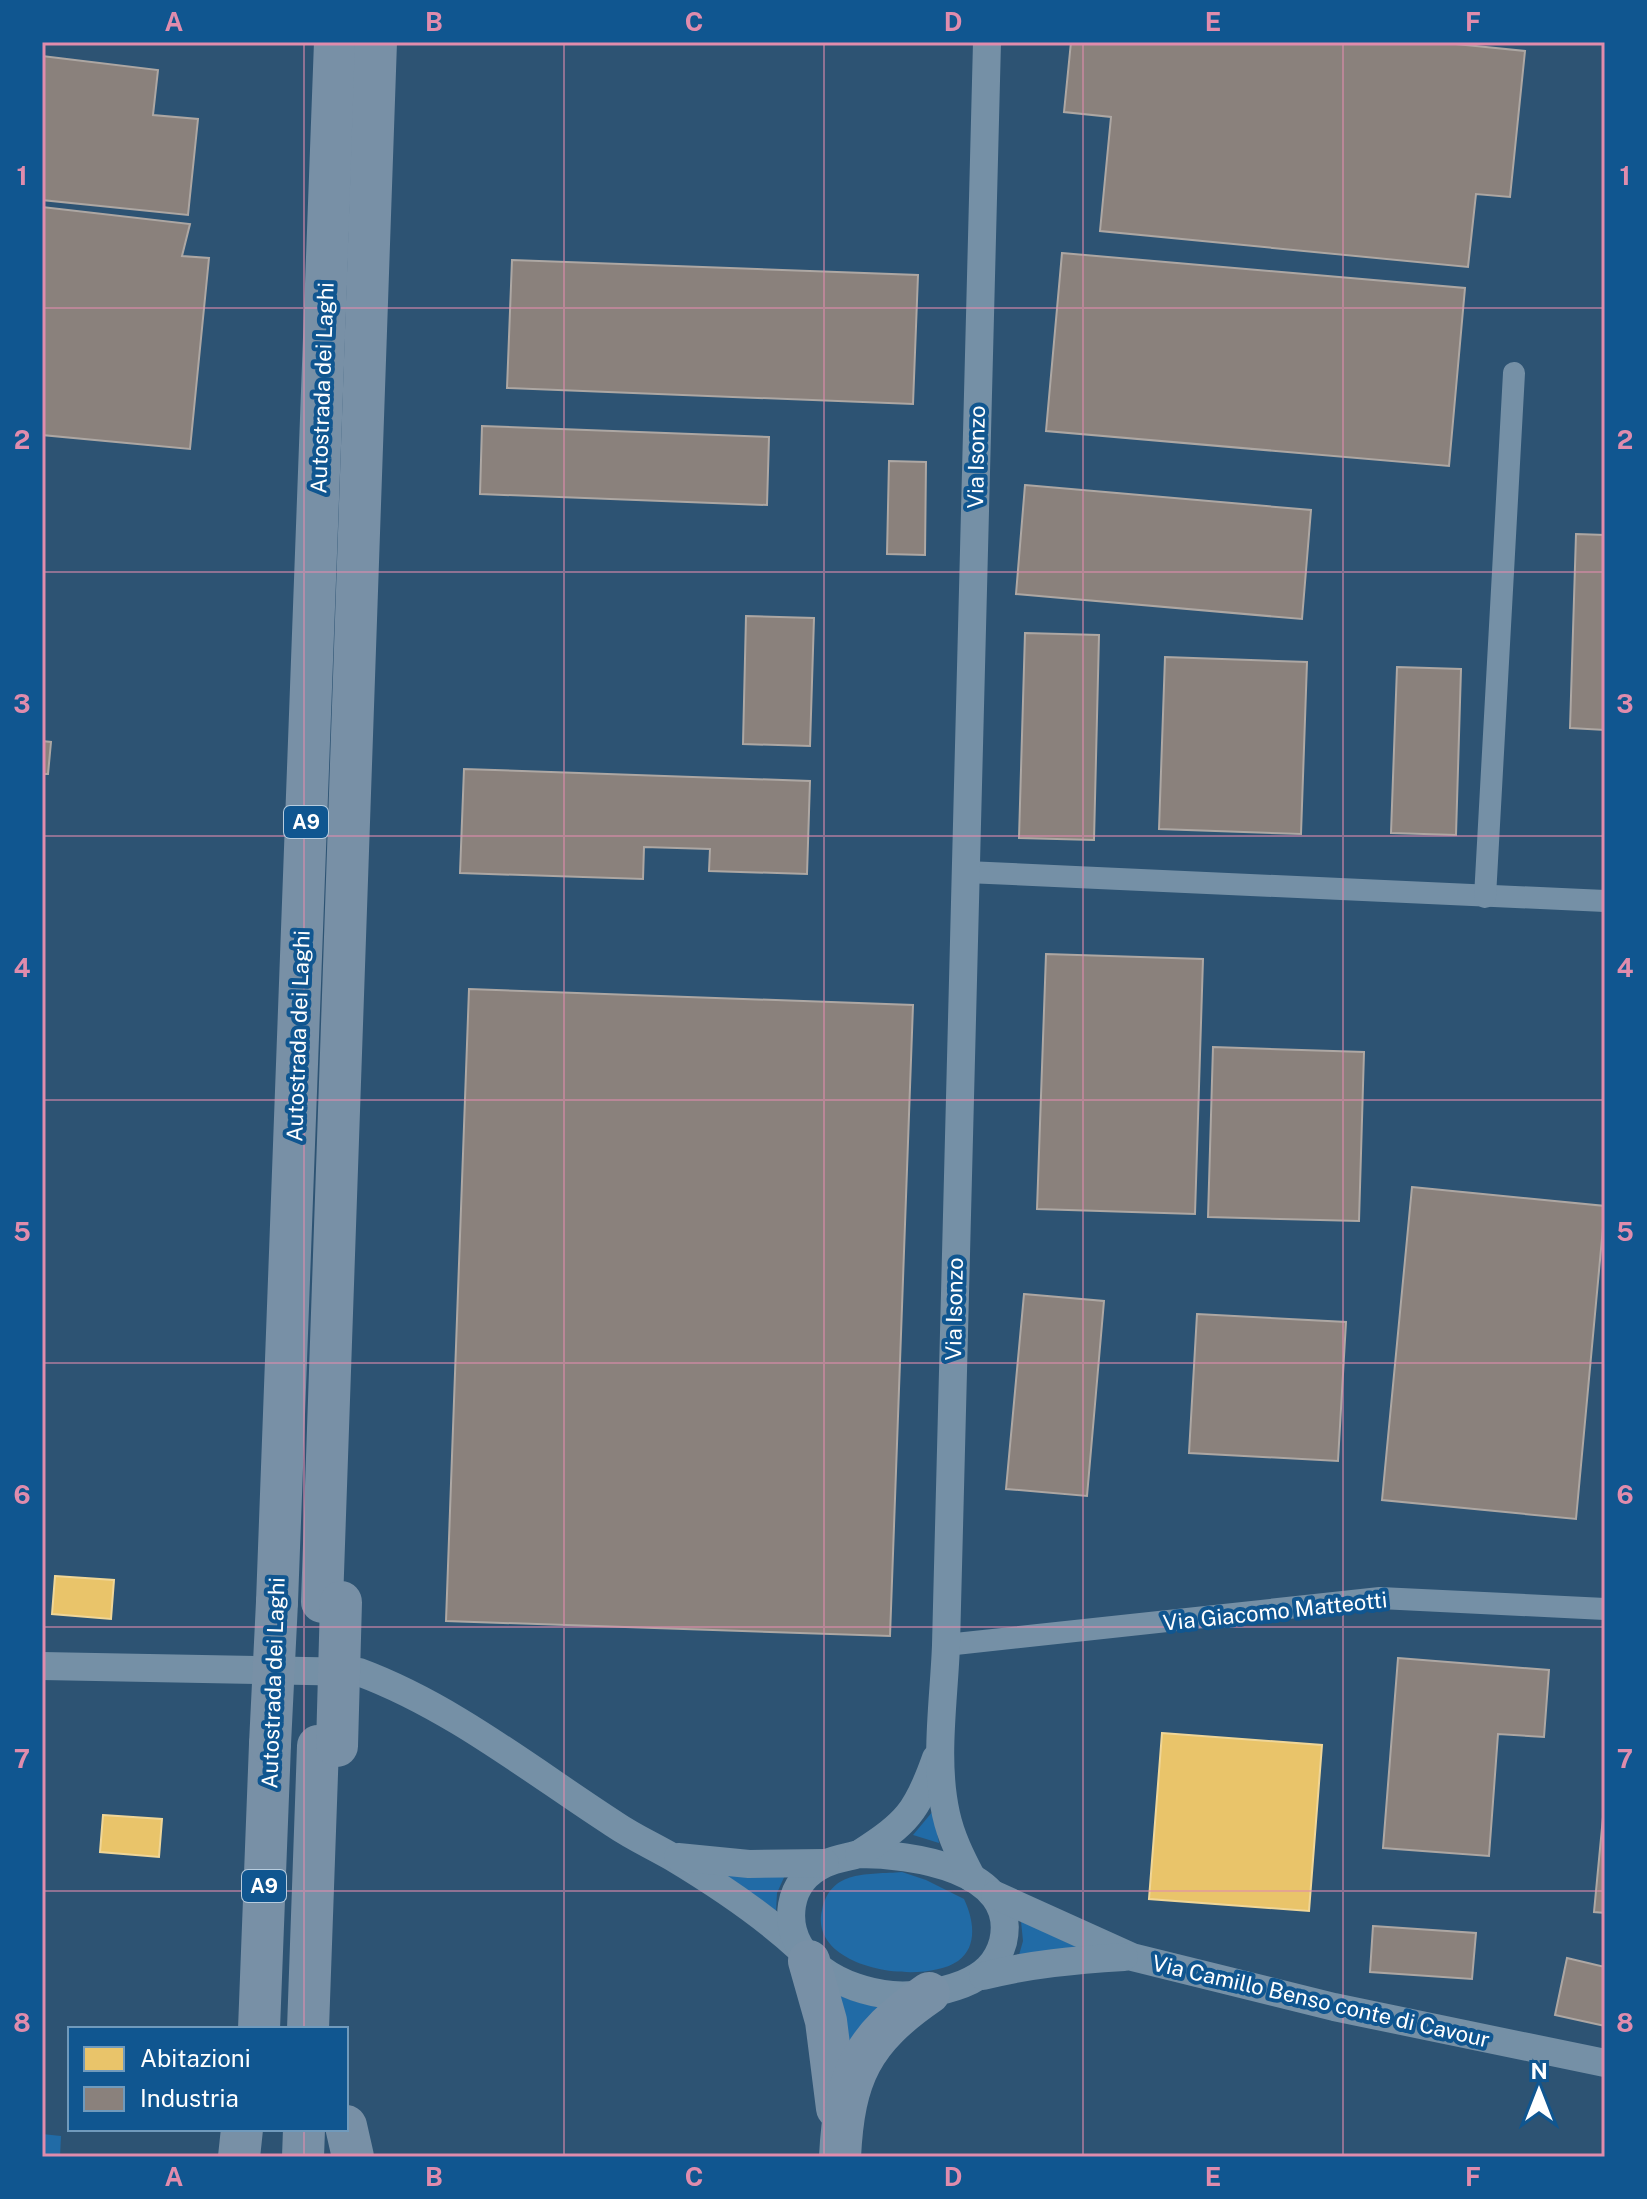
<svg xmlns="http://www.w3.org/2000/svg" width="1647" height="2199" font-family="'Public Sans',sans-serif">
<style>
.green{fill:#216ba6}
.homes{fill:#e9c46a;stroke:#f0d697;stroke-width:2}
.industry{fill:#8a817c;stroke:#ada7a3;stroke-width:2}
.lines{fill:none;stroke-linecap:round;stroke-linejoin:round}
.minor{stroke:#7590a6;stroke-width:22}
.tertiary{stroke:#7590a6;stroke-width:28}
.motorway{stroke:#7890a6;stroke-width:42}
.motorway-bridge{stroke:#7890a6;stroke-width:42}
.grid{fill:none;stroke:#e08cad;stroke-width:2;stroke-opacity:0.55}
.labels{text-anchor:middle;stroke-width:8;stroke-linejoin:round;paint-order:stroke}
.shield{fill:#105690;stroke:#b7ccde;stroke-width:2}
.shield-label{font-size:20px;font-weight:bold;fill:#fff}
.street-label{font-size:22px;fill:#fff;stroke:#105690}
.neatline{fill:none;stroke:#e08cad;stroke-width:3}
.grid-label{font-size:26px;text-anchor:middle;font-weight:bold;fill:#e08cad}
</style>
<rect width="100%" height="100%" fill="#2d5373"/>
<!-- green -->
<g class="green">
<polygon points="933,1811 939,1843 913,1835"/>
<path d="M902,1872L926,1880L964,1899C973,1918 979,1946 958,1961C922,1986 808,1969 822,1910C831,1869 868,1875 902,1872Z"/>
<polygon points="786,1873 777,1893 776,1911 724,1874"/>
<polygon points="1021,1921 1081,1949 1019,1955 1023,1941"/>
<polygon points="832,1992 854,2001 885,2009 851,2057"/>
<polygon points="42,2134 61,2136 60,2157 42,2157"/>
</g>
<!-- homes -->
<g class="homes">
<polygon points="55,1576 114,1580 111,1619 52,1614"/>
<polygon points="1162,1733 1322,1745 1309,1911 1149,1899"/>
<polygon points="103,1815 162,1819 159,1857 100,1852"/>
</g>
<!-- industry -->
<g class="industry">
<polygon points="1071,42 1436,42 1525,51 1510,197 1476,194 1468,267 1100,231 1111,117 1064,112"/>
<polygon points="42,56 158,70 153,115 198,119 188,215 42,200"/>
<polygon points="42,207 190,224 182,256 209,258 190,449 42,435"/>
<polygon points="1062,253 1465,288 1449,466 1046,431"/>
<polygon points="512,260 918,275 913,404 507,388"/>
<polygon points="482,426 769,437 767,505 480,494"/>
<polygon points="889,461 926,462 925,555 887,554"/>
<polygon points="1025,485 1311,510 1302,619 1016,594"/>
<polygon points="1576,534 1605,535 1605,730 1570,728"/>
<polygon points="746,616 814,618 810,746 743,744"/>
<polygon points="1025,633 1099,635 1094,840 1019,838"/>
<polygon points="1165,657 1307,662 1301,834 1159,829"/>
<polygon points="1397,667 1461,669 1456,835 1391,833"/>
<polygon points="42,741 51,742 48,774 42,774"/>
<polygon points="464,769 810,781 807,874 709,871 710,849 644,847 643,879 460,873"/>
<polygon points="42,930 44,931 44,965 42,965"/>
<polygon points="1046,954 1203,959 1195,1214 1037,1209"/>
<polygon points="469,989 913,1005 890,1636 446,1621"/>
<polygon points="1213,1047 1364,1052 1359,1221 1208,1217"/>
<polygon points="1412,1187 1605,1206 1576,1519 1382,1500"/>
<polygon points="1024,1294 1104,1301 1087,1496 1006,1489"/>
<polygon points="1197,1314 1346,1322 1338,1461 1189,1453"/>
<polygon points="1398,1658 1549,1670 1544,1737 1498,1734 1489,1856 1383,1848"/>
<polygon points="1605,1796 1605,1913 1594,1912"/>
<polygon points="1373,1926 1476,1933 1472,1979 1370,1972"/>
<polygon points="1567,1958 1605,1967 1605,2026 1555,2015"/>
</g>
<g class="lines">
<!-- minor -->
<g class="minor">
<polyline points="966,872 1605,901"/>
<polyline points="1485,897 1514,373"/>
<polyline points="946,1645 1380,1598 1605,1609"/>
</g>
<!-- tertiary -->
<g class="tertiary">
<path d="M42,1666L359,1672C451,1706 532,1771 614,1824C633,1837 653,1846 672,1857C717,1884 761,1913 800,1949"/>
<path d="M859,1854C909,1854 1020,1868 1003,1942C997,1964 983,1976 963,1984C942,1992 915,1997 892,1995C845,1991 783,1960 792,1905C795,1886 807,1872 824,1864C834,1859 848,1857 859,1854Z"/>
<path d="M859,1854C907,1823 917,1812 936,1758"/>
<polyline points="678,1857 749,1864 825,1863"/>
<path d="M972,1878C961,1857 951,1837 946,1814C934,1760 944,1700 946,1645L987,42"/>
<polyline points="995,1895 1132,1957 1334,2007 1605,2063"/>
<path d="M983,1976C1030,1964 1076,1960 1124,1957"/>
</g>
<!-- motorway -->
<g class="motorway">
<polyline points="277,1602 335,42"/>
<polyline points="322,1602 376,42"/>
<polyline points="809,1961 826,2021 837,2108"/>
<polyline points="259,2029 270,1744"/>
<polyline points="308,2029 318,1746"/>
<polyline points="346,2126 353,2157"/>
<polyline points="239,2157 242,2129"/>
<polyline points="303,2157 304,2129"/>
<path d="M840,2157C844,2076 862,2039 929,1993"/>
</g>
<!-- motorway-bridge -->
<g class="motorway-bridge">
<polyline points="270,1744 277,1602"/>
<polyline points="337,1746 341,1602"/>
</g>
</g>
<!-- grid -->
<path class="grid" d="M304,42V2029M564,42V2157M824,42V2157M1083,42V2157M1343,42V2157M42,308H1605M42,572H1605M42,836H1605M42,1100H1605M42,1363H1605M42,1627H1605M42,1891H1605M304,2129V2157"/>
<g class="labels">
<!-- shield labels -->
<g class="shield">
<rect x="284" y="806" width="44" height="32" rx="6"/>
<rect x="242" y="1870" width="44" height="32" rx="6"/>
</g>
<g class="shield-label">
<text x="306" y="829">A9</text>
<text x="264" y="1893">A9</text>
</g>
<!-- street labels -->
<g class="street-label">
<text transform="translate(322 388) rotate(-88)" y="8">Autostrada dei Laghi</text>
<text transform="translate(976 457) rotate(-89)" y="8">Via Isonzo</text>
<text transform="translate(298 1036) rotate(-88)" y="8">Autostrada dei Laghi</text>
<text transform="translate(954 1309) rotate(-89)" y="8">Via Isonzo</text>
<text transform="translate(1275 1611) rotate(-6)" y="8">Via Giacomo Matteotti</text>
<text transform="translate(273 1683) rotate(-88)" y="8">Autostrada dei Laghi</text>
<text transform="translate(1321 2001) rotate(13)" y="8">Via Camillo Benso conte di Cavour</text>
</g>
</g>
<!-- border -->
<rect width="1647" height="2199" fill="none" stroke="#105690" stroke-width="88"/>
<!-- legend -->
<rect x="68" y="2027" width="280" height="104" fill="#105690" stroke="#709abc" stroke-width="2"/>
<rect x="84" y="2047" width="40" height="24" fill="#e9c46a" stroke="#709abc" stroke-width="2"/>
<text x="140" y="2067" font-size="24" fill="#ffffff">Abitazioni</text>
<rect x="84" y="2087" width="40" height="24" fill="#8a817c" stroke="#709abc" stroke-width="2"/>
<text x="140" y="2107" font-size="24" fill="#ffffff">Industria</text>
<!-- north arrow -->
<g transform="translate(1539 2091)" stroke="#105690" stroke-width="6" paint-order="stroke">
<path d="M0-6L14 30L0 20L-14 30Z" fill="#ffffff"/>
<text y="-12" font-size="22" font-weight="bold" text-anchor="middle" fill="#ffffff">N</text>
</g>
<rect x="44" y="44" width="1559" height="2111" class="neatline"/>
<g class="grid-label">
<text x="174" y="31">A</text>
<text x="434" y="31">B</text>
<text x="694" y="31">C</text>
<text x="953" y="31">D</text>
<text x="1213" y="31">E</text>
<text x="1473" y="31">F</text>
<text x="22" y="185">1</text>
<text x="1625" y="185">1</text>
<text x="22" y="449">2</text>
<text x="1625" y="449">2</text>
<text x="22" y="713">3</text>
<text x="1625" y="713">3</text>
<text x="22" y="977">4</text>
<text x="1625" y="977">4</text>
<text x="22" y="1241">5</text>
<text x="1625" y="1241">5</text>
<text x="22" y="1504">6</text>
<text x="1625" y="1504">6</text>
<text x="22" y="1768">7</text>
<text x="1625" y="1768">7</text>
<text x="22" y="2032">8</text>
<text x="1625" y="2032">8</text>
<text x="174" y="2186">A</text>
<text x="434" y="2186">B</text>
<text x="694" y="2186">C</text>
<text x="953" y="2186">D</text>
<text x="1213" y="2186">E</text>
<text x="1473" y="2186">F</text>
</g>
</svg>
